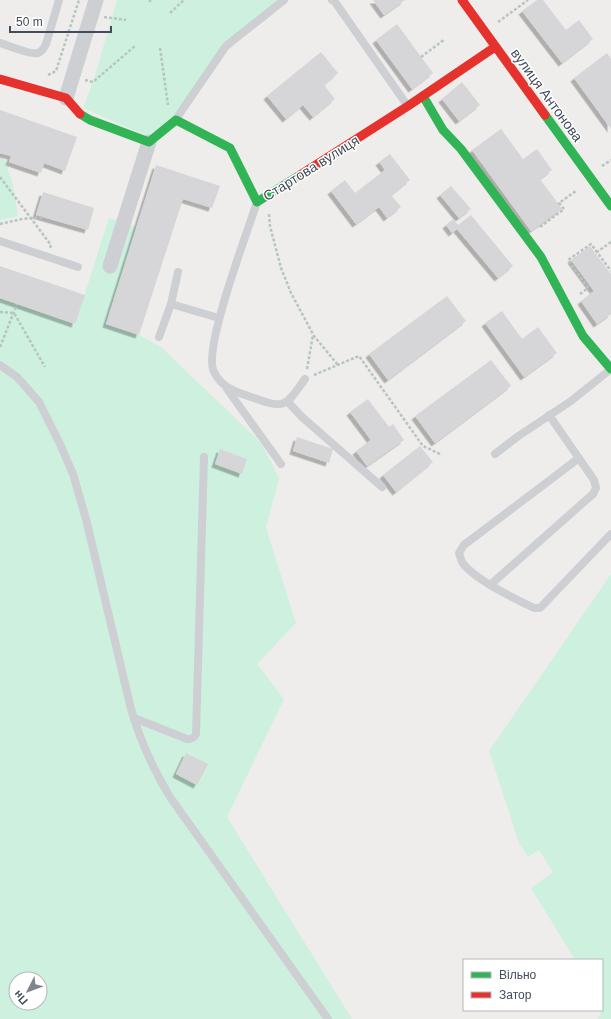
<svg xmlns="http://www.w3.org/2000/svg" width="611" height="1019" font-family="Arial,sans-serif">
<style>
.green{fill:#cef0df;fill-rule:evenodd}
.building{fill:#d6d6d8;filter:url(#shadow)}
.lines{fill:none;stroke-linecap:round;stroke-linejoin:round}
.path{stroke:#b7c5c2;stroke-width:2.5;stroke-dasharray:3 2;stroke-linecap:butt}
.lane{stroke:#cdcfd2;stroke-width:8}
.street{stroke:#cdcfd2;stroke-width:15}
.fast{stroke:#30b455;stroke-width:9}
.jam{stroke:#e5322d;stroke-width:9}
.labels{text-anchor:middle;stroke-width:3;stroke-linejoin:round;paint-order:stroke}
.street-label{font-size:14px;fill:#434c5b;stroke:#fff}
</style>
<defs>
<filter id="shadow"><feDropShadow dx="-3.5" dy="3.5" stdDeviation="0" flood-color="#0004"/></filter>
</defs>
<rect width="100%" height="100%" fill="#eeedec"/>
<!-- green -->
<g class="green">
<polygon points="117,0 279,0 226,46 178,117 147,136 83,108 93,82"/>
<polygon points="0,157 5,160 13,185 18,216 0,220"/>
<path d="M109,218L137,227L107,324L139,335L161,347L259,441L264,448L279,478L266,528L296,623L257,664L284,699L227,817L352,1019H0V298L75,324ZM16,979H40V1003H16Z"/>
<polygon points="611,574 611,1019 598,1019 603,1006 602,960 575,960 531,888 553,872 539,850 528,857 519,843 489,751"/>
</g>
<!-- building -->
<g class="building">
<polygon points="373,0 405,0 384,15"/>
<polygon points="537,0 543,0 566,30 579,20 593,39 562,63 522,11"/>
<polygon points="397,24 433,73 412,89 376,40"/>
<polygon points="321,52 338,73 324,85 335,99 313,117 303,105 286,119 267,96"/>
<polygon points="607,53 611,59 611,129 574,78"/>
<polygon points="462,82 480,105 459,121 442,99"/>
<polygon points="0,110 77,137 65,171 44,163 41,173 9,162 11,156 0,153"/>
<polygon points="501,129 523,159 537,149 552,170 540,179 562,209 531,231 472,150"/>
<polygon points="390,154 410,180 391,195 401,207 387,218 379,207 356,224 331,191 345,180 355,193 385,170 379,162"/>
<polygon points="156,165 220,186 212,208 183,199 139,335 106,324"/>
<polygon points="451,186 471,209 459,218 440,195"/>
<polygon points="43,192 94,208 88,230 36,215"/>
<polygon points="471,215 513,266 498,278 457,229 452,233 446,225 453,219 458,225"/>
<polygon points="590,246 611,274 611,314 597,324 581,301 594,291 571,260"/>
<polygon points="0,266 85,295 75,324 0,298"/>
<polygon points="447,296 466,321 388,380 369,354"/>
<polygon points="502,311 522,339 538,327 557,353 524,377 485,323"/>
<polygon points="491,360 511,386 435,443 415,416"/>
<polygon points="368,399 389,427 393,424 404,440 367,466 356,451 371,440 350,412"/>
<polygon points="297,437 333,449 329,463 293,451"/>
<polygon points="420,446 433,462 396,492 383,475"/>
<polygon points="220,449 247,459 242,474 215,464"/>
<polygon points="186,753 208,764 197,785 176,774"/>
</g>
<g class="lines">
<!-- path -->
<g class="path">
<polyline points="150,0 150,2"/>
<polyline points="170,13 184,0"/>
<polyline points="104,17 126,20"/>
<polyline points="498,22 528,0"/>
<polyline points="160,48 168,105"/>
<polyline points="421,57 445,39"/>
<polyline points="48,75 56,71 79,0"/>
<polyline points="85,80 93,82 135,46"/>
<polyline points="602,166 611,160"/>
<polyline points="0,177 51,245 50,248"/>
<polyline points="269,214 270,226 281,268 291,293 314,336 338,365"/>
<polyline points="0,224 22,219 44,217"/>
<polyline points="540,227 564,209 559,203 576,191"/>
<polyline points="611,242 597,252 611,271"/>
<polyline points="580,294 588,288 568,260 591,244 597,252"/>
<polyline points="0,312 14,313 45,367"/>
<polyline points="0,347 17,304"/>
<polyline points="307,369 313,335"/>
<polyline points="314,375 359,356 423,446 442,455"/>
</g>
<!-- lane -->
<g class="lane">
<polyline points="332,0 335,2 407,105"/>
<path d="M0,43C8,45 30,55 38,53C42,52 44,48 46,44L59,0"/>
<polyline points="176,119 226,46 284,0"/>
<path d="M257,202C248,231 202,350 214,372C223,390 240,393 257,399C287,411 288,402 305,379"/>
<polyline points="0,241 78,267"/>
<polyline points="171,304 178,272"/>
<polyline points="159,337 171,304 219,318"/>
<path d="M0,365L17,377L39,402L60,444L73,474L86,519L131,709C140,740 153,769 170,797L328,1019"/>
<polyline points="227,389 281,464"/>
<polyline points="288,402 302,417 382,487"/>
<polyline points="495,454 517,437 571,401 611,369"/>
<path d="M579,458L464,545L459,553C460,556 461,560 462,562C473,579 515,599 534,608H540L611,534"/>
<polyline points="490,585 593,494 596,488 594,480 549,415"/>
<path d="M134,718L187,739C192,739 194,738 196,734L204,457"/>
</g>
<!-- street -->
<g class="street">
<polyline points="66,98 96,0"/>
<polyline points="110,266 149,142"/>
</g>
<!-- fast -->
<g class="fast">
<polyline points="423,96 443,130 461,149 541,257 583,336 611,369"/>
<polyline points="80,114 90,120 149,142 176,120 230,148 257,202 300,175"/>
<polyline points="545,115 611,206"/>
</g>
<!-- jam -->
<g class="jam">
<polyline points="462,0 545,115"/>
<polyline points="0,79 66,98 80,114"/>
<polyline points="300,175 408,106 495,47"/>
</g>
</g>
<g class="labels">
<!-- street labels -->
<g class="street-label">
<text transform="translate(547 95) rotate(54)" y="5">вулиця Антонова</text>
<text transform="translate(311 168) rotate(-32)" y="5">Стартова вулиця</text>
</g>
</g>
<!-- legend -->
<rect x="463" y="959" width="140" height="52" fill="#ffffff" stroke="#b4b7bd"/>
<rect x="471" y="972" width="20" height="6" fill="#30b455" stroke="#b4b7bd"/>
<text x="499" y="979" font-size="12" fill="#434c5b">Вільно</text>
<rect x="471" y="992" width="20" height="6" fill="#e5322d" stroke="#b4b7bd"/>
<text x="499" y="999" font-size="12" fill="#434c5b">Затор</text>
<!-- north arrow -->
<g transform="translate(28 991) rotate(228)"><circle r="19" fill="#ffffff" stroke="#b4b7bd"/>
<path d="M0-3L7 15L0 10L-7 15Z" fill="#7f848e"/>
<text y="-6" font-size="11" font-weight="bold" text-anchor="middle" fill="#434c5b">Пн</text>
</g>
<!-- scale -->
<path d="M10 26v6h101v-6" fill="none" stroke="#434c5b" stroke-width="2"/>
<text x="16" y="26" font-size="12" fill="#434c5b" stroke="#ffffff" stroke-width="3" paint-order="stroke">50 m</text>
</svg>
